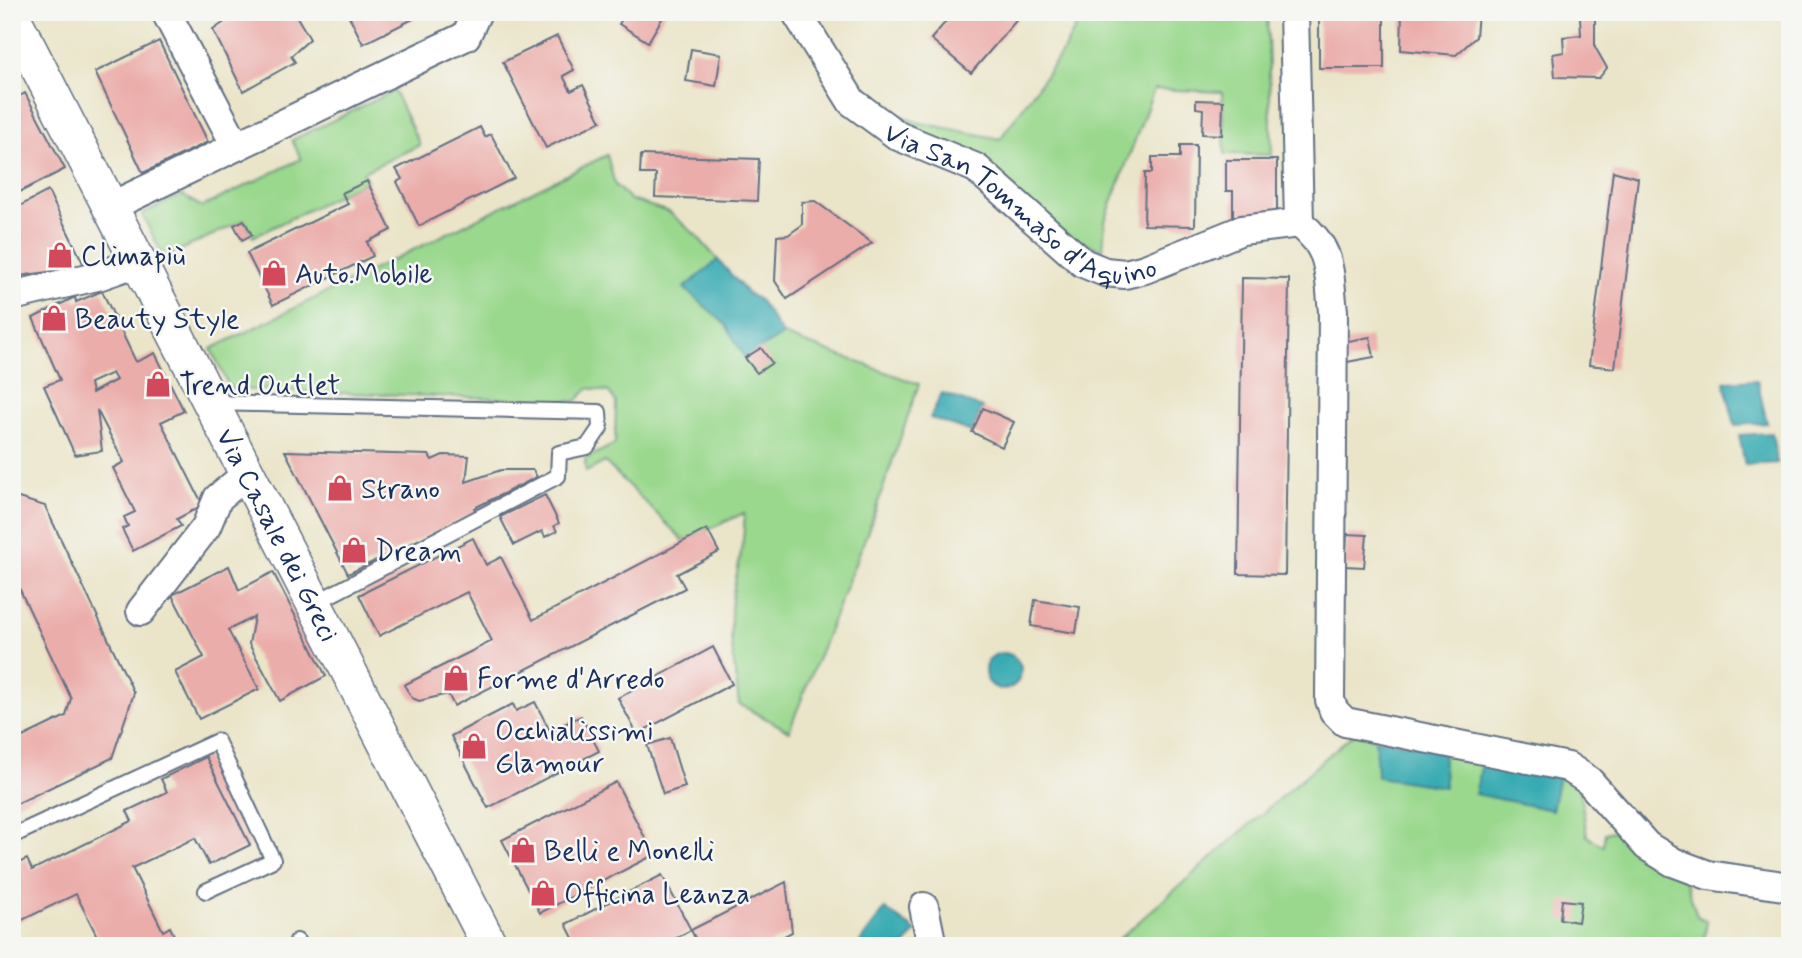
<svg xmlns="http://www.w3.org/2000/svg" width="1802" height="958" font-family="Mynerve,sans-serif">
<style>
.green{fill:#9ad88d;stroke:#5a8476;stroke-width:2}
.water{fill:#38abb2;stroke:#2a6d88;stroke-width:2}
.building{fill:#ebadaa;fill-rule:evenodd}
.lines{fill:none;stroke-linecap:round;stroke-linejoin:round}
.service-casing{stroke:#636f83;stroke-width:18}
.minor-casing{stroke:#636f83;stroke-width:32}
.tertiary-casing{stroke:#636f83;stroke-width:38}
.service{stroke:#fff;stroke-width:14}
.minor{stroke:#fff;stroke-width:28}
.tertiary{stroke:#fff;stroke-width:35}
.labels{text-anchor:middle;stroke-width:5;stroke-linejoin:round;paint-order:stroke}
.street-label{font-size:28px;fill:#1b2f5e;stroke:#f6f6f2}
.poi-label{font-size:28px;fill:#1b2f5e;stroke:#f6f6f2;text-anchor:start}
</style>
<rect width="100%" height="100%" fill="#f6f6f2"/>
<filter id="ink" filterUnits="userSpaceOnUse"><feTurbulence type="fractalNoise" baseFrequency=".0143" numOctaves="2"/><feDisplacementMap in="SourceGraphic" scale="14" xChannelSelector="R" yChannelSelector="G"/><feConvolveMatrix kernelMatrix="1 2 1 2 8 2 1 2 1" color-interpolation-filters="sRGB"/></filter>
<filter id="wash" filterUnits="userSpaceOnUse"><feTurbulence type="fractalNoise" baseFrequency=".00686" numOctaves="4" result="noise"/><feDisplacementMap in="SourceGraphic" scale="28" xChannelSelector="R" yChannelSelector="G"/><feGaussianBlur stdDeviation="1.57" result="paint"/><feColorMatrix in="noise" values="0 0 0 0 0 0 0 0 0 0 0 0 0 0 0 0 0 1.4 0 .05"/><feComposite in="paint" operator="in"/></filter>
<g filter="url(#wash)">
<rect width="100%" height="100%" fill="#eae5c9"/>
<!-- green -->
<g class="green">
<polygon points="1084,12 1267,12 1272,155 1225,154 1222,92 1154,89 1105,221 1103,250 1069,237 917,136 886,110 916,122 1000,139 1063,51"/>
<polygon points="394,91 420,145 363,172 367,181 253,237 244,220 164,258 142,214 182,195 202,207 301,159 292,140"/>
<path d="M607,155L615,185L631,200L669,212L697,236L748,294L759,300L783,335L919,384L871,523L789,731L739,704C735,670 728,634 732,600C736,571 746,542 744,513L684,541L605,462L586,472L585,459L615,444L616,402L609,392L589,388L576,401L230,389L211,349Z"/>
<polygon points="1354,733 1375,739 1445,786 1443,749 1484,755 1551,810 1560,772 1579,784 1587,836 1603,846 1605,833 1617,830 1685,879 1697,916 1707,921 1703,946 1111,946"/>
</g>
<!-- water -->
<g class="water">
<polygon points="718,260 748,294 759,300 783,335 745,358 726,325 684,288"/>
<polygon points="1757,380 1767,423 1735,425 1724,382"/>
<polygon points="942,393 983,408 972,432 930,418"/>
<polygon points="1772,433 1777,463 1745,465 1739,435"/>
<circle cx="1003" cy="671" r="18"/>
<polygon points="1375,739 1443,749 1445,787 1377,777"/>
<polygon points="1484,755 1560,772 1552,810 1475,794"/>
<polygon points="885,909 916,931 905,946 857,946"/>
</g>
<g id="blocks">
<!-- building -->
<g class="building">
<polygon points="239,12 294,12 310,39 291,56 295,62 243,91 213,30"/>
<polygon points="347,12 427,12 363,44"/>
<polygon points="627,12 666,12 648,42 619,24"/>
<polygon points="954,12 1016,12 1020,16 971,73 931,39"/>
<rect x="1319" y="12" width="65" height="56"/>
<polygon points="1402,12 1478,12 1476,37 1456,55 1401,50"/>
<polygon points="1595,15 1595,47 1607,68 1599,78 1555,77 1553,54 1564,52 1563,37 1581,35 1580,17"/>
<polygon points="557,36 574,70 563,76 571,91 583,85 601,121 546,148 503,62"/>
<polygon points="159,41 208,142 143,173 95,72"/>
<polygon points="691,49 721,54 716,86 686,81"/>
<polygon points="25,93 65,169 12,196 12,100"/>
<polygon points="1196,100 1223,101 1222,135 1202,134 1203,109 1196,108"/>
<polygon points="480,127 485,137 491,134 514,178 419,226 397,182 402,179 396,169"/>
<polygon points="1180,145 1196,145 1195,226 1144,225 1145,173 1152,173 1152,157 1180,157"/>
<polygon points="641,155 759,159 757,201 655,197 656,174 640,174"/>
<polygon points="1226,160 1277,160 1277,216 1233,216 1233,191 1226,191"/>
<polygon points="1613,171 1638,178 1615,368 1589,365"/>
<polygon points="367,181 391,230 367,242 373,256 273,305 247,253 348,204 342,193"/>
<polygon points="48,191 85,267 12,277 12,210"/>
<polygon points="815,201 872,243 787,299 775,281 777,236 788,235 802,225 802,202"/>
<polygon points="244,220 252,235 242,240 234,225"/>
<polygon points="1242,278 1289,279 1285,575 1238,574"/>
<path d="M102,291L136,362L155,353L184,411L161,422L203,505L177,519L181,526L133,551L122,529L128,526L124,517L135,512L113,468L124,462L97,410L102,451L75,455L44,386L60,380L33,318L75,297L76,302ZM112,373L116,380L92,393L90,383Z"/>
<polygon points="1370,337 1374,357 1347,362 1343,342"/>
<polygon points="761,348 772,363 757,373 745,358"/>
<polygon points="983,408 1014,422 1002,447 972,432"/>
<polygon points="285,451 429,455 432,460 443,455 469,456 466,482 501,470 533,470 537,477 474,508 476,512 348,574"/>
<polygon points="545,495 559,523 554,526 557,531 545,537 542,531 514,545 500,517"/>
<polygon points="12,496 45,506 134,693 112,758 12,806 12,742 66,716 71,698 12,573"/>
<polygon points="707,529 719,552 677,574 685,588 454,706 448,694 419,701 412,698 404,685 492,641 467,592 379,636 359,595 473,538 486,565 501,557 533,620"/>
<polygon points="1347,534 1367,535 1364,567 1345,566"/>
<polygon points="229,566 239,590 273,572 326,676 280,701 249,644 254,617 228,630 259,689 199,719 175,672 204,657 172,595"/>
<polygon points="1035,600 1080,607 1076,633 1031,626"/>
<polygon points="713,647 732,684 637,734 618,698"/>
<polygon points="535,702 550,731 581,716 599,751 488,808 451,736 513,704 516,711"/>
<polygon points="670,738 685,787 663,794 647,745"/>
<polygon points="206,757 250,845 209,865 195,838 132,868 163,931 170,927 179,946 102,946 76,894 12,925 12,866 27,859 32,870 132,821 127,811 167,792 161,779"/>
<polygon points="616,782 654,855 540,913 502,840"/>
<polygon points="662,875 691,930 661,946 577,946 566,924"/>
<polygon points="786,882 792,932 766,946 699,946 691,930"/>
<polygon points="1562,900 1581,902 1578,922 1560,919"/>
</g>
</g>
</g>
<g filter="url(#ink)">
<use href="#blocks" fill-opacity="0" stroke="#636f83" stroke-width="2"/>
<g class="lines">
<!-- service casing -->
<g class="service-casing">
<g id="service">
<polyline points="211,403 599,412 600,428 587,447 559,453 558,476 315,603"/>
<polyline points="12,836 217,741 273,860 206,891"/>
<polyline points="297,941 300,946"/>
</g>
</g>
<!-- minor casing -->
<g class="minor-casing">
<g id="minor">
<polyline points="166,12 236,146"/>
<path id="s1" d="M796,12L852,102L898,136L976,168L1083,263L1105,272L1125,274L1145,269L1242,230L1299,223"/>
<polyline points="1294,12 1299,223"/>
<polyline points="110,207 466,36 477,12"/>
<path d="M1299,223C1333,250 1328,270 1333,311L1330,700L1334,711L1345,722L1568,767L1589,781L1647,846L1673,862L1708,875L1790,887"/>
<polyline points="12,296 101,275 138,262"/>
<polyline points="141,611 206,527 218,498 247,474"/>
<polyline points="924,907 932,946"/>
</g>
</g>
<!-- tertiary casing -->
<g class="tertiary-casing">
<g id="tertiary">
<path id="s2" d="M12,16L490,946"/>
</g>
</g>
<!-- service -->
<use href="#service" class="service"/>
<!-- minor -->
<use href="#minor" class="minor"/>
<!-- tertiary -->
<use href="#tertiary" class="tertiary"/>
</g>
</g>
<!-- icons -->
<defs>
<g id="shop-bare" transform="scale(2.1)"><path d="M-5-2.5h2.3a2.7 3.5 0 0 1 5.4 0H5L5.5 6h-11ZM-1.5-2.5h3a1.5 2.3 0 0 0-3 0Z" fill="#d1495b" stroke="#f6f6f2" stroke-width="2.5" paint-order="stroke"/></g>
</defs>
<g fill-rule="evenodd">
<use href="#shop-bare" x="60" y="255"/>
<use href="#shop-bare" x="274" y="273"/>
<use href="#shop-bare" x="54" y="318"/>
<use href="#shop-bare" x="158" y="384"/>
<use href="#shop-bare" x="340" y="488"/>
<use href="#shop-bare" x="354" y="550"/>
<use href="#shop-bare" x="456" y="678"/>
<use href="#shop-bare" x="474" y="746"/>
<use href="#shop-bare" x="523" y="850"/>
<use href="#shop-bare" x="543" y="893"/>
</g>
<g class="labels">
<!-- street labels -->
<g class="street-label">
<text dy="10" stroke="none"><textPath href="#s1" startOffset="308">Via San Tommaso d'Aquino</textPath></text>
<text dy="10" stroke="none"><textPath href="#s2" startOffset="583">Via Casale dei Greci</textPath></text>
</g>
<!-- poi labels -->
<g class="poi-label">
<text x="81" y="265">Climapiù</text>
<text x="295" y="283">Auto.Mobile</text>
<text x="75" y="328">Beauty Style</text>
<text x="179" y="394">Trend Outlet</text>
<text x="361" y="498">Strano</text>
<text x="375" y="560">Dream</text>
<text x="477" y="688">Forme d'Arredo</text>
<text x="495" y="740">Occhialissimi<tspan x="495" dy="32">Glamour</tspan></text>
<text x="544" y="860">Belli e Monelli</text>
<text x="564" y="903">Officina Leanza</text>
</g>
</g>
<!-- margin -->
<rect width="1802" height="958" fill="none" stroke="#f6f6f2" stroke-width="42"/>
</svg>
